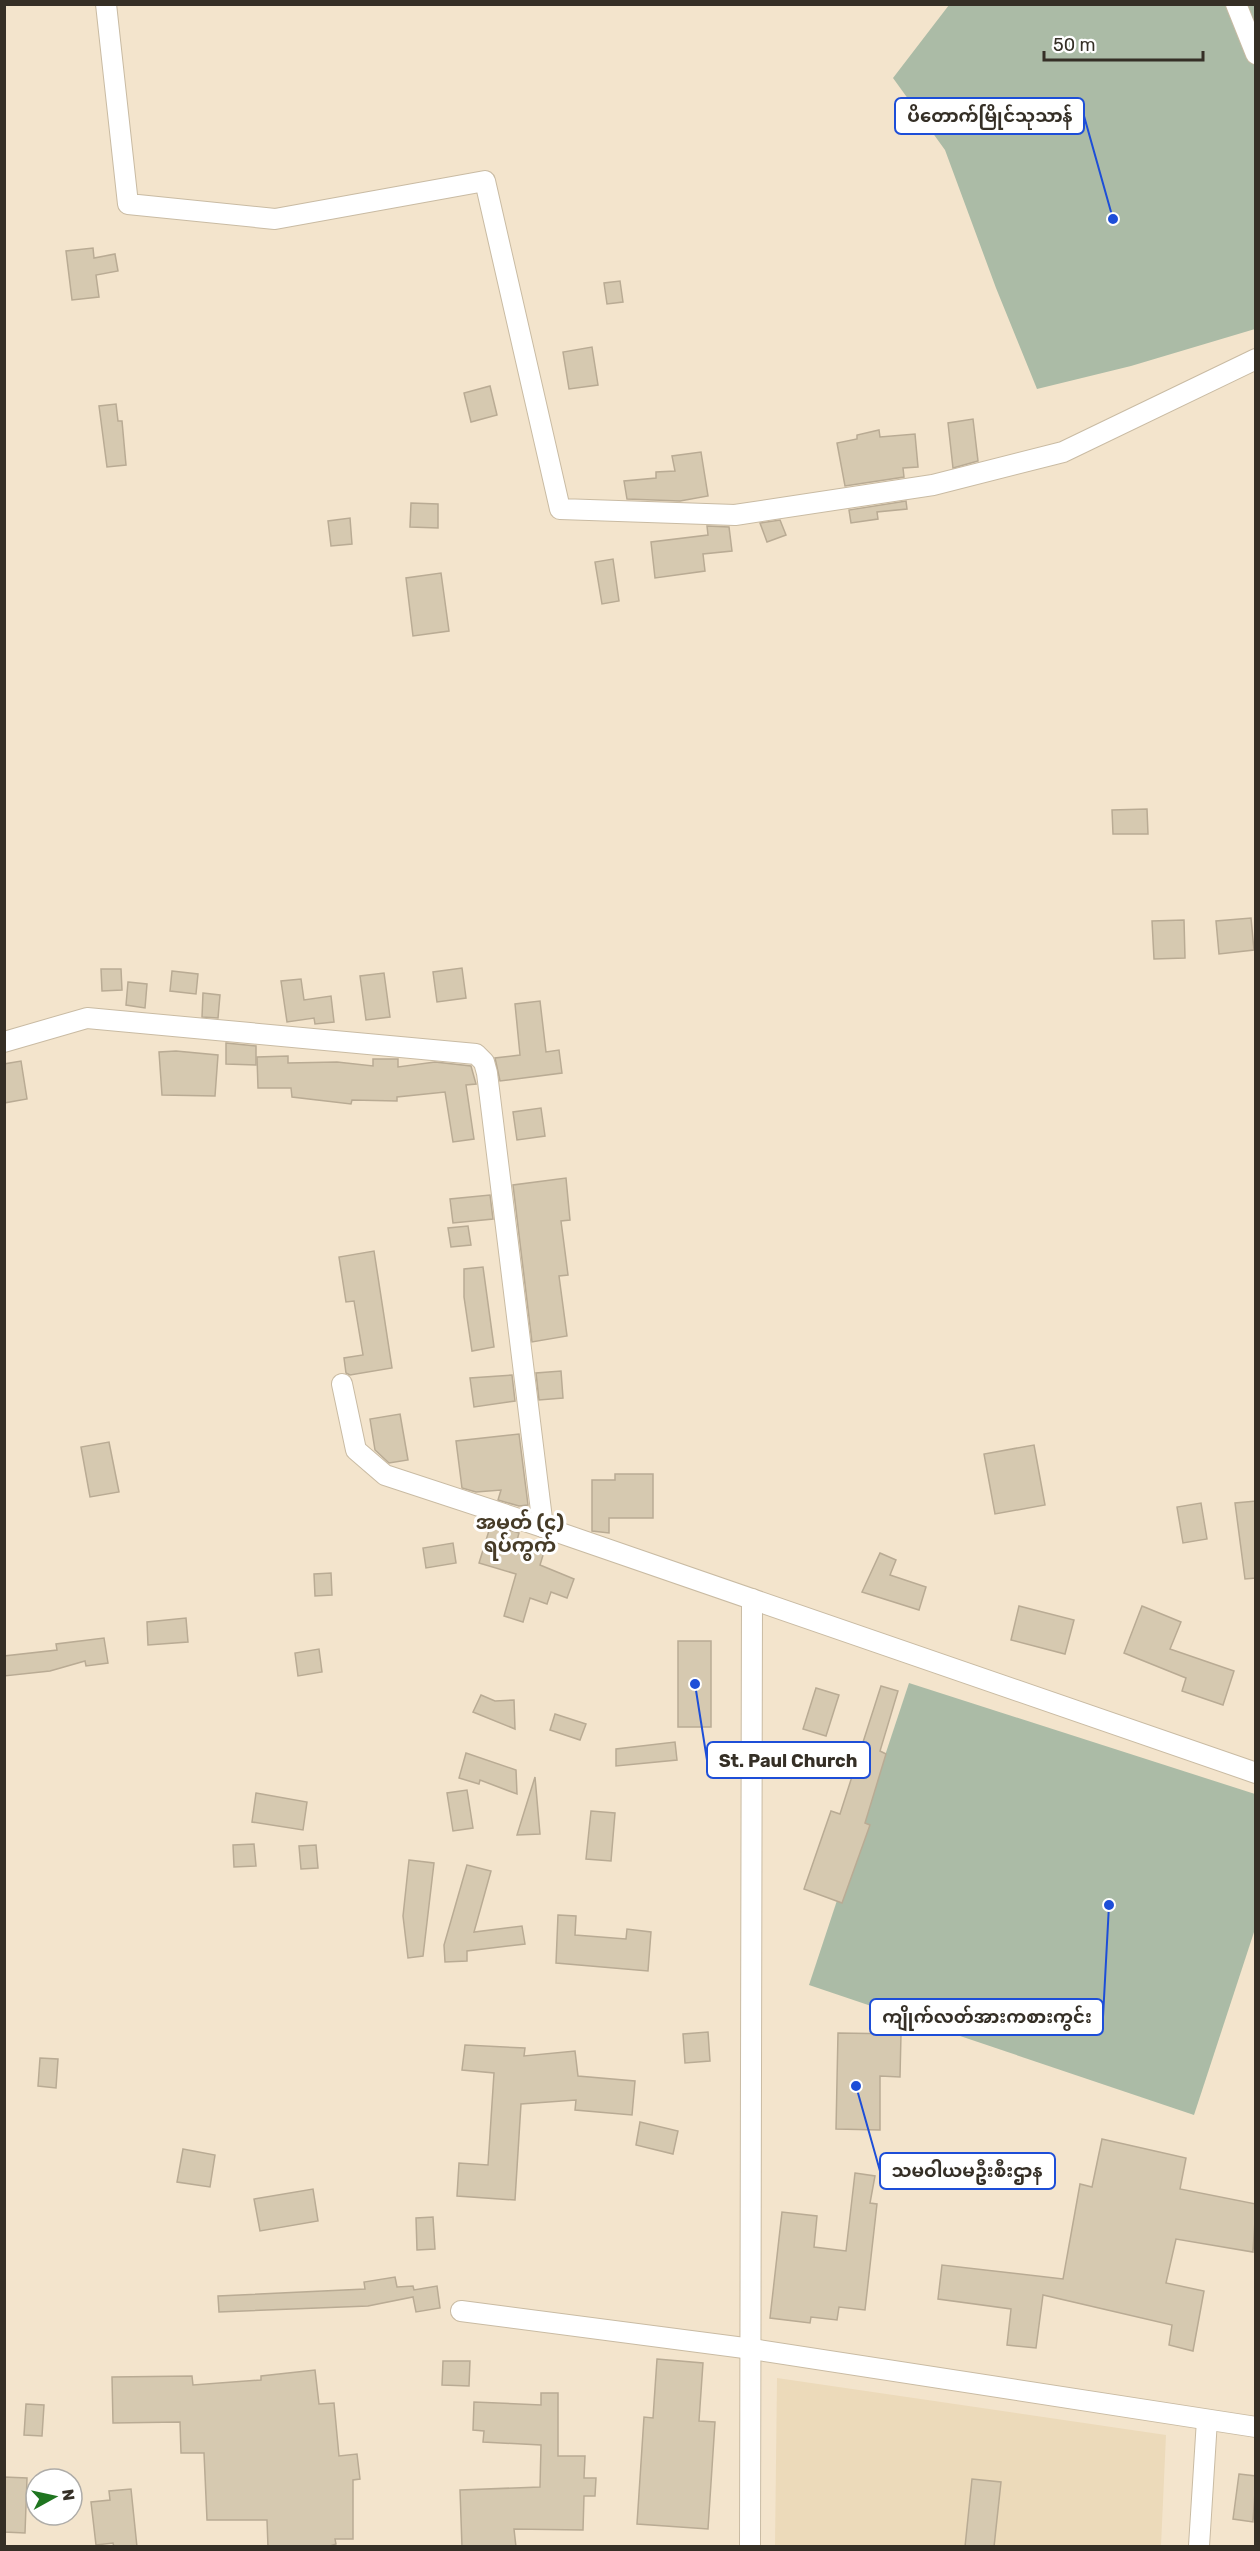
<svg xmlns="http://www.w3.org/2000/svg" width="1260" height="2551" font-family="Rubik,'Noto Sans Myanmar',sans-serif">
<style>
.built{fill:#ecdaba}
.green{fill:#abbba6}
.building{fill:#d6c9b0;stroke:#b9ab94;stroke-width:1.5}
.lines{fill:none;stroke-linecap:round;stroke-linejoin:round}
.street-casing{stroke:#c9bba3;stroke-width:22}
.street{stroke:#fff;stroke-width:20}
.labels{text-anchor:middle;stroke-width:6;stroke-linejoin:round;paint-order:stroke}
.quarter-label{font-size:20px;font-weight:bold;fill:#463b27;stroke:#fff}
.leader{fill:none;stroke:#1d4ed8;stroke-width:2}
.callout-dot{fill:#1d4ed8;stroke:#fff;stroke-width:2}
.callout{fill:#fff;stroke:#1d4ed8;stroke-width:2}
.callout-label{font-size:18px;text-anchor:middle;font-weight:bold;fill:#352f26}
</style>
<rect width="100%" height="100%" fill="#f3e4cc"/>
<!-- built -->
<polygon class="built" points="777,2378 1166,2435 1161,2546 775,2546"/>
<!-- green -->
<g class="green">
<polygon points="949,5 1255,5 1255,329 1131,366 1037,389 996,288 945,150 893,78"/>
<polygon points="909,1683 1255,1794 1255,1929 1194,2115 809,1985"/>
</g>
<!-- building -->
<g class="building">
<polygon points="93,248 94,258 115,254 118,271 96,275 99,297 72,300 66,251"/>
<polygon points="620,281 623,302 607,304 604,283"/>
<polygon points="592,347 598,385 569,389 563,352"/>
<polygon points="490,386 497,415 471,422 464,393"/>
<polygon points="116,404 118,421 122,421 126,465 107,467 99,406"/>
<polygon points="973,419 978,461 953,468 948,423"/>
<polygon points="879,430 880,437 915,434 918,467 903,468 904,477 845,486 837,443 857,439 857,435"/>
<polygon points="701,452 708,496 680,501 627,499 624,481 656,478 656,472 675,471 672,456"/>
<polygon points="906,501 907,509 877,512 878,519 851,523 849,510"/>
<polygon points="411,503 438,504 438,528 410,527"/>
<polygon points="350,518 352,544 331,546 328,521"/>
<polygon points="780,520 786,535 767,542 760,523"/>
<polygon points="707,526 729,527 732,551 703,554 705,571 655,578 651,542 708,535"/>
<polygon points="613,559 619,601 602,604 595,562"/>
<polygon points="441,573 449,631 413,636 406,578"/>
<polygon points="1147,809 1148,834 1113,834 1112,810"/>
<polygon points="1251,918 1254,950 1219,954 1216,921"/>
<polygon points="1184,920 1185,958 1154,959 1152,921"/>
<polygon points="462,968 466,998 437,1002 433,972"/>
<polygon points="101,969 121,969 122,990 102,991"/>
<polygon points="172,971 198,974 196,994 170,991"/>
<polygon points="384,973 390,1017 366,1020 360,976"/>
<polygon points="301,979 304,1000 331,996 334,1022 315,1024 314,1018 287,1022 281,981"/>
<polygon points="128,982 147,984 145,1008 126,1005"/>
<polygon points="203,993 220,995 218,1018 202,1017"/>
<polygon points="540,1001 546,1052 559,1050 562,1073 500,1081 495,1058 520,1055 515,1004"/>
<polygon points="226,1043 256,1046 256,1065 226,1064"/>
<polygon points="176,1051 218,1055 215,1096 162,1095 159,1052"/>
<polygon points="288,1056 288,1063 337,1062 373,1066 373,1059 398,1059 398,1067 435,1062 471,1066 476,1084 466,1085 474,1139 453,1142 445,1092 397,1097 397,1101 352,1100 351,1104 292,1097 291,1088 258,1088 257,1057"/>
<polygon points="21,1061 27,1099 4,1103 4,1064"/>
<polygon points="541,1108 545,1136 517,1140 513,1112"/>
<polygon points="566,1178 570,1220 561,1221 568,1275 559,1276 567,1336 532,1342 513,1185"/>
<polygon points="490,1195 493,1219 453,1223 450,1199"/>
<polygon points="468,1226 471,1245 451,1247 448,1228"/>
<polygon points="374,1251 392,1368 350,1375 346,1373 344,1358 363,1355 354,1301 346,1302 339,1257"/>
<polygon points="483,1267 494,1347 472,1351 464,1297 464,1269"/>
<polygon points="561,1371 563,1398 539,1400 536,1373"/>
<polygon points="512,1375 515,1401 474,1407 470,1378"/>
<polygon points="400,1414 408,1460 389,1463 375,1450 370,1419"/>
<polygon points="519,1434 528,1505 519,1506 498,1500 501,1490 476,1492 462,1488 456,1441"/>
<polygon points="109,1442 119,1492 90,1497 81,1447"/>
<polygon points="1034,1445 1045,1505 995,1514 984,1454"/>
<polygon points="615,1474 653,1474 653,1518 609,1518 609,1533 592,1531 592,1480 615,1480"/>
<polygon points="1256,1501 1256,1578 1245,1579 1235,1503"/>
<polygon points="1201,1503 1207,1539 1183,1543 1177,1507"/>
<polygon points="491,1524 519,1533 516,1544 544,1552 540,1565 574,1579 567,1598 551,1592 547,1604 530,1598 523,1622 504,1616 516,1574 479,1563"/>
<polygon points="453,1543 456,1563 426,1568 423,1548"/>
<polygon points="880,1553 896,1560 890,1575 926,1587 919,1610 862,1592"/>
<polygon points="331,1573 332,1595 315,1596 314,1574"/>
<polygon points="1019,1606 1074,1620 1065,1654 1011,1640"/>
<polygon points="1142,1606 1181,1622 1170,1649 1234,1671 1223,1705 1182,1691 1186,1678 1124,1653"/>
<polygon points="186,1618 188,1642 148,1645 147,1622"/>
<polygon points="104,1638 108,1663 86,1666 85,1661 50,1671 4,1676 4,1656 57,1650 56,1644"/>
<rect x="678" y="1641" width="33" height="86"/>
<polygon points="319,1649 322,1672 298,1676 295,1653"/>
<polygon points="881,1686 898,1691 880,1751 886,1754 865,1823 870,1825 842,1903 804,1889 831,1811 840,1814"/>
<polygon points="816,1688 839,1695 826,1736 803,1729"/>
<polygon points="481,1695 495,1701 514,1700 515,1729 473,1712"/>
<polygon points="555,1714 586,1724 580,1740 550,1730"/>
<polygon points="675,1742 677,1760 616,1766 616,1749"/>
<polygon points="466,1753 516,1770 517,1794 480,1780 479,1784 459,1778"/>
<polygon points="535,1777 540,1834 517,1835"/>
<polygon points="467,1790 473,1828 453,1831 447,1793"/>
<polygon points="256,1793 307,1802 303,1830 252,1822"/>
<polygon points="591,1811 615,1813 611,1861 586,1859"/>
<polygon points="254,1844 256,1866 234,1867 233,1845"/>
<polygon points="316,1845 318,1868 301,1869 299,1846"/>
<polygon points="409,1860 434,1863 423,1956 408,1958 403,1916"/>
<polygon points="467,1865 491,1871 474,1932 522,1926 525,1944 467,1951 467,1961 445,1962 444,1945"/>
<polygon points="558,1915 576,1916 575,1935 626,1939 627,1929 651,1932 648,1971 556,1963"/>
<polygon points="708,2032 710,2061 685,2063 683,2034"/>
<polygon points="838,2033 901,2034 900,2077 880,2076 880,2130 836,2129"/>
<polygon points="465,2045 525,2048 524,2056 575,2051 578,2076 635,2081 632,2115 575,2110 576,2100 521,2104 515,2200 457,2196 459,2163 488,2165 494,2073 462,2070"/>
<polygon points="40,2058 58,2059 56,2088 38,2086"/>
<polygon points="640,2122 678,2131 673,2154 636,2145"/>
<polygon points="1102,2139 1186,2158 1180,2189 1256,2204 1253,2252 1176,2239 1166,2283 1204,2291 1193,2351 1169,2345 1172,2325 1043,2295 1036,2348 1007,2345 1011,2309 938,2299 942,2265 1063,2279 1080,2184 1092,2187"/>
<polygon points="183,2149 215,2155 210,2187 177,2182"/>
<polygon points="855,2173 875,2176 870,2203 877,2204 865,2310 839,2307 837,2320 811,2317 810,2323 770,2318 782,2212 817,2216 814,2247 846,2251"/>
<polygon points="313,2189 318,2221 260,2231 254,2199"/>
<polygon points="433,2217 435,2249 417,2250 416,2218"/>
<polygon points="395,2277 397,2287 413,2286 414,2290 437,2286 440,2308 416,2312 413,2297 368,2306 219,2312 218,2296 365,2289 364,2282"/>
<polygon points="657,2359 703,2363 699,2421 715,2422 708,2529 637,2524 644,2417 653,2418"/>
<polygon points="443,2361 470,2361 469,2386 442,2385"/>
<polygon points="315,2370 319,2404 334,2403 339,2456 357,2454 360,2479 353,2480 353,2539 335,2539 336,2544 327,2547 268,2547 267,2520 207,2520 204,2453 181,2453 180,2422 113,2423 112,2377 192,2376 193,2385 261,2380 261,2376"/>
<polygon points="541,2393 558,2393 558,2456 585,2456 584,2478 596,2478 595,2496 584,2496 583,2530 514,2529 516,2547 462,2547 460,2490 540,2487 541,2445 483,2442 484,2431 473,2430 474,2402 541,2405"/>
<polygon points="26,2404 44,2405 42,2436 24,2435"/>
<polygon points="1239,2474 1256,2476 1253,2522 1233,2519"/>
<polygon points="4,2477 27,2478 25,2533 4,2532"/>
<polygon points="972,2479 1001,2482 994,2547 965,2547"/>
<polygon points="131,2489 137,2547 114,2547 113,2543 96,2545 91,2502 110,2500 109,2491"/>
</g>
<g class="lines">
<!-- street casing -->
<g class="street-casing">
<g id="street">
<polyline points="106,4 128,204 275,219 485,181 560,509 735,515 933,485 1063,452 1256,359"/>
<polyline points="1236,4 1256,54"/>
<polyline points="4,1042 87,1018 476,1054 484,1062 487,1073 543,1527 1256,1773"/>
<polyline points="342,1384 356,1450 385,1475 543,1527"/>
<polyline points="461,2311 752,2349 1256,2427"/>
<polyline points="750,2546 752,1599"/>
<polyline points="1199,2546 1207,2420"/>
</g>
</g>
<!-- street -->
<use href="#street" class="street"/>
</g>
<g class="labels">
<!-- quarter labels -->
<g class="quarter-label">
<text x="520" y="1529">အမှတ် (၄)<tspan x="520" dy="23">ရပ်ကွက်</tspan></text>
</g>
</g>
<!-- callouts -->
<path class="leader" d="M1113 219L1084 116M695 1684L707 1760M1109 1905L1103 2017M856 2086L880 2171"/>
<g class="callout-dot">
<circle cx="1113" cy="219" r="6"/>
<circle cx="695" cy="1684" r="6"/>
<circle cx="1109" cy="1905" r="6"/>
<circle cx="856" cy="2086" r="6"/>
</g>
<g class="callout">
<rect x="895" y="98" width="189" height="36" rx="6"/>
<rect x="707" y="1742" width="163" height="36" rx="6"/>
<rect x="870" y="1999" width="233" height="36" rx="6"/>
<rect x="880" y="2153" width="175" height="36" rx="6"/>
</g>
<g class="callout-label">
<text x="990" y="122">ပိတောက်မြိုင်သုသာန်</text>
<text x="788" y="1767">St. Paul Church</text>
<text x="987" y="2023">ကျိုက်လတ်အားကစားကွင်း</text>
<text x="967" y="2177">သမဝါယမဦးစီးဌာန</text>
</g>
<!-- border -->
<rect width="1260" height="2551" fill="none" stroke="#352f26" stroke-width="12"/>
<!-- north arrow -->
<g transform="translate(54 2497) rotate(82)"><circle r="28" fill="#ffffff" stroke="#aeaca8" stroke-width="1.5"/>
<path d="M0-4.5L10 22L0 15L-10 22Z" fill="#1f7520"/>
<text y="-9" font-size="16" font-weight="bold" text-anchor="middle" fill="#352f26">N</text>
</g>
<!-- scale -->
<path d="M1044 51v9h159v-9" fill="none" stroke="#352f26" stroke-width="3"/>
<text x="1053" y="51" font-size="18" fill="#352f26" stroke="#ffffff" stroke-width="4.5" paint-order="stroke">50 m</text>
</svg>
